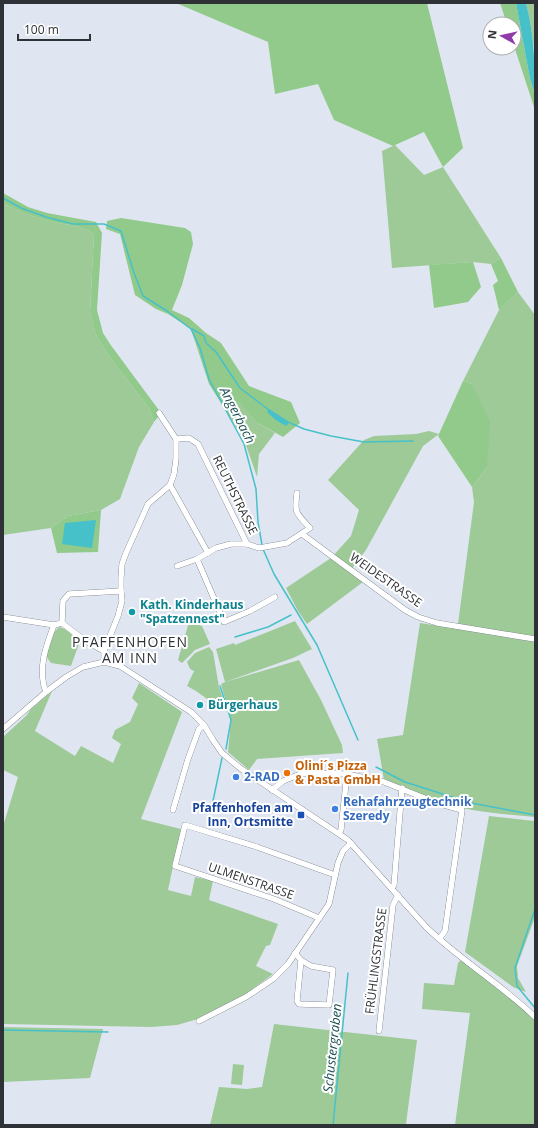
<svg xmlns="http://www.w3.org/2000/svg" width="538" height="1128" font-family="'Open Sans',sans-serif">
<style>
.green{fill:#9dca97}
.forest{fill:#91ca8a}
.water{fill:#47c1c9}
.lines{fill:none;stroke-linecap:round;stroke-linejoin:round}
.stream{stroke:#47c1c9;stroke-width:1.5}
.street-casing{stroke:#60666f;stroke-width:6}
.street{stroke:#fff;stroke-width:5.5}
.culture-dot{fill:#0f9aa8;stroke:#fff;stroke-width:1.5}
.food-dot{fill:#e8710a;stroke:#fff;stroke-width:1.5}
.shop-dot{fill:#3f7fe0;stroke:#fff;stroke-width:1.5}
.transit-dot{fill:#1a4fb4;stroke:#fff;stroke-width:1.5}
.labels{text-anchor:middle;stroke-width:4;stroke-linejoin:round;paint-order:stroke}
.street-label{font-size:12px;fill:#2e3135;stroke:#fff}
.culture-label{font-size:12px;font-weight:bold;fill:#0d838f;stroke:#fff;text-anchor:start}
.food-label{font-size:12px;font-weight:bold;fill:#c56008;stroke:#fff;text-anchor:start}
.shop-label{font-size:12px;font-weight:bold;fill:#366cbe;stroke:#fff;text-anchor:start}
.transit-label{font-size:12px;font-weight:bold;fill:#164399;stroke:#fff;text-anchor:end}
.water-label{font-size:13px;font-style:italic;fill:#1b4f53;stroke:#fff}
.quarter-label{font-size:14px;letter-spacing:1px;fill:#2e3135;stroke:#fff}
</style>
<rect width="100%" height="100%" fill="#e0e6f1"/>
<!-- green -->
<g class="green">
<polygon points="526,3 535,3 535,55 530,21"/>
<polygon points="395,145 424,175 443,167 501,258 491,264 473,262 392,268 382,151"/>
<path d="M3,203C19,212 35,217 53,222C67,225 83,225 94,234L90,311L96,335L109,356L149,408L154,422L139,447L120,499L101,510L68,516L51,528L3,535Z"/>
<polygon points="518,292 535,315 535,637 458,624 474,502 472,487 487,467 472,384 463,381 499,310"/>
<polygon points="239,400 256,422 275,433 259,454 257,477 245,442 230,417 235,412"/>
<polygon points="429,431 439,434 423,446 366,550 350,571 363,582 307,624 298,611 286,588 331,558 351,536 359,510 328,480 364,440 374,436 416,434"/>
<polygon points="295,621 312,649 293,658 225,682 299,660 321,700 342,745 343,753 257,759 249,770 228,752 231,721 221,684 225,682 216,649 234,643 235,645"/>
<polygon points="189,622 202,626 210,644 195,650 182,663 178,660"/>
<path d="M420,623L535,641V817C511,815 486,813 462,808C435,802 410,788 384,780L377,739L403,735Z"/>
<polygon points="59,627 65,629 80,641 71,666 51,663 46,656 52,634"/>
<polygon points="209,647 213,652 219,687 225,705 221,709 196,691 187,686 194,671 190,669 187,662 195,653"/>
<polygon points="139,683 182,712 141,819 181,829 168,890 191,896 195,877 213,881 209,900 278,924 270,945 266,946 256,966 273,974 243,996 198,1019 177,1025 151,1027 3,1024 3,882 4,872 3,869 3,828 4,823 18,777 3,770 3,737 27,715 30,710 52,691 35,731 75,756 81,746 113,763 121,744 112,738 115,730 130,722 138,704 132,698"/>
<polygon points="489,816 534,821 535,917 517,966 518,978 526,992 513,987 465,952"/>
<path d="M461,960C486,979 513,998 535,1021V1125H455L470,1013L422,1009L424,983L454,985L458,963Z"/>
<polygon points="274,1024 417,1040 406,1124 415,1125 210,1125 219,1087 247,1089 262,1087"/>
<polygon points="3,1027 103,1029 90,1078 3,1082"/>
<polygon points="233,1064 244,1065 242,1085 231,1084"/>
</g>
<!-- forest -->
<g class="forest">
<polygon points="176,3 427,3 463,148 443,167 424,132 393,146 334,120 318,84 275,94 268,42"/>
<polygon points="500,3 516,3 530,79 535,94 535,110 514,46 514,24 507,24"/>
<path d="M3,193L28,207L47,213L96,222L102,233L97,310L103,333L110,344L161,413L154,422L149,408L109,356L96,335L90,312L94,234C83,225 67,225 53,222C35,217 19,212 3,203Z"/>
<polygon points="121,218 185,228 191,232 193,244 182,285 172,310 189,318 206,333 221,343 249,386 291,402 300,423 283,437 256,422 239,401 235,412 230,417 209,384 191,329 168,314 156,309 135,295 120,234 106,229 107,221"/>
<polygon points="501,258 518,292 499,310 493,285 498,281 491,264"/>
<polygon points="473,262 481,287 468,302 434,308 429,265"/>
<polygon points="463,381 472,384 490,422 487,467 472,487 438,436"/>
<polygon points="101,510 98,552 57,553 51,528 68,516"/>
</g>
<!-- water -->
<g class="water">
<path d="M516,3H526C534,35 535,61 535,94L530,79Z"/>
<path d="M269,409L288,421V423L287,426C279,423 273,418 267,412Z"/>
<polygon points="96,520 92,548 62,544 65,523"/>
</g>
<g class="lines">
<!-- stream -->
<g class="stream">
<polyline points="3,198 21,208 46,217 73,224 104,224 121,231 134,273 143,296 167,311 191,329 200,348 209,379 244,444 256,489 258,522 262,545"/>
<polyline points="192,329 204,336 206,343 216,352 240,388 269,410"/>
<polyline points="288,422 304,429 331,436 364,442 413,441"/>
<polyline points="263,549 274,574 317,645 358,740"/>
<polyline points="235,637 268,627 291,615"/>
<polyline points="220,686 231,720 226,749"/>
<polyline points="376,767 405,782 471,803 535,815"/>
<polyline points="213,801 222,758"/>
<polyline points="535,909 515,968 517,986 535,1008"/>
<polyline points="3,1030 108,1032"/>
<polyline points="333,1125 348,973"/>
</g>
<!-- street casing -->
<g class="street-casing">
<g id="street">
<polyline points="176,439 189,438 198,444 247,544"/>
<polyline points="170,485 208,553"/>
<polyline points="302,534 405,610 418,617 437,623 535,639"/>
<polyline points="197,559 224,622 250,611 275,597"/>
<path d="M177,566L197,559L216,548L231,544H247L259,548L287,543L310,528C296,513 294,513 297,493"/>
<polyline points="3,617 54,625 62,623 84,640 104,651"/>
<polyline points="62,623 63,601 69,594 121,591"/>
<polyline points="104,662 104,651 118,616 122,601 121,591 121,578 122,564 126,553 148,504 170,485 174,474 176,459 176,439 159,413"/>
<path d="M46,692C37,670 46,646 54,625"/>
<path d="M3,729L46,692L66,677L83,667L104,662L120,666L191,712L204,725L213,740L222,753L240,768L348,840L426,927C460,960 501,984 535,1017"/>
<polyline points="272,790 283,781 303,773 347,774 384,782 437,803 462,810 445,931 439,939"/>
<polyline points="173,810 188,759 199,729 204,725"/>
<polyline points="339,833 341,830 347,774"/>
<polyline points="392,888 394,885 402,788"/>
<polyline points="319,918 274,899 175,866 185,825 257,847 335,875"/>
<polyline points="295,953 301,960 297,1001 299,1004 329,1005 333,970 311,966 301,960"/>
<polyline points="199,1021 246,997 273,979 288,964 329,904 338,863 343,851 351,843"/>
<polyline points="379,1031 393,905 398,895"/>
</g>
</g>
<!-- street -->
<use href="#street" class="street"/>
</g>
<!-- markers -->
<g class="culture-dot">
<circle cx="132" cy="612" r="4"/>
<circle cx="200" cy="705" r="4"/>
</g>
<circle class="food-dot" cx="287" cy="773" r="4"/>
<g class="shop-dot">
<circle cx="236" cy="777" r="4"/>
<circle cx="335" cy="809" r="4"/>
</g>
<rect class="transit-dot" x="297" y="811" width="8" height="8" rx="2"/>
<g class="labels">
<!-- street labels -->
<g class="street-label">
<text transform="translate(235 495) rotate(64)" y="4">REUTHSTRASSE</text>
<text transform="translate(386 580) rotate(35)" y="4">WEIDESTRASSE</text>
<text transform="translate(251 881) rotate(19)" y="4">ULMENSTRASSE</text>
<text transform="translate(376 961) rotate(-83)" y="4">FRÜHLINGSTRASSE</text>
</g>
<!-- culture labels -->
<g class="culture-label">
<text x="140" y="609">Kath. Kinderhaus<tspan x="140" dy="14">"Spatzennest"</tspan></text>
<text x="208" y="709">Bürgerhaus</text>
</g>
<!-- food labels -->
<g class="food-label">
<text x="295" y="770">Olini´s Pizza<tspan x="295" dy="14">&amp; Pasta GmbH</tspan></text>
</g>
<!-- shop labels -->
<g class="shop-label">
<text x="244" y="781">2-RAD</text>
<text x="343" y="806">Rehafahrzeugtechnik<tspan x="343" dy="14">Szeredy</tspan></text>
</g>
<!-- transit labels -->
<g class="transit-label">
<text x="293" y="812">Pfaffenhofen am<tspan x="293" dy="14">Inn, Ortsmitte</tspan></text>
</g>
<!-- water labels -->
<g class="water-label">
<text transform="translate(238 415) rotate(63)" y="5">Angerbach</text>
<text transform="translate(332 1048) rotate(-84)" y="5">Schustergraben</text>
</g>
<!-- quarter labels -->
<g class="quarter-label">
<text x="130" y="647">PFAFFENHOFEN<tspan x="130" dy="16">AM INN</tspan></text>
</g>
</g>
<!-- border -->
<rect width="538" height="1128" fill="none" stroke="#2e3135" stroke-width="8"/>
<!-- north arrow -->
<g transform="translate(502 36) rotate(278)"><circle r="19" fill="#ffffff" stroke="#abadae"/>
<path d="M0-3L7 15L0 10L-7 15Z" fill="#913ba9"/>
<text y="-6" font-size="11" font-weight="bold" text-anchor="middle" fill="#2e3135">N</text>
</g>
<!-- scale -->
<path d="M18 34v6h72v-6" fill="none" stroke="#2e3135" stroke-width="2"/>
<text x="24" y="34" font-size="12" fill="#2e3135" stroke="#ffffff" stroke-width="3" paint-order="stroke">100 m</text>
</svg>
